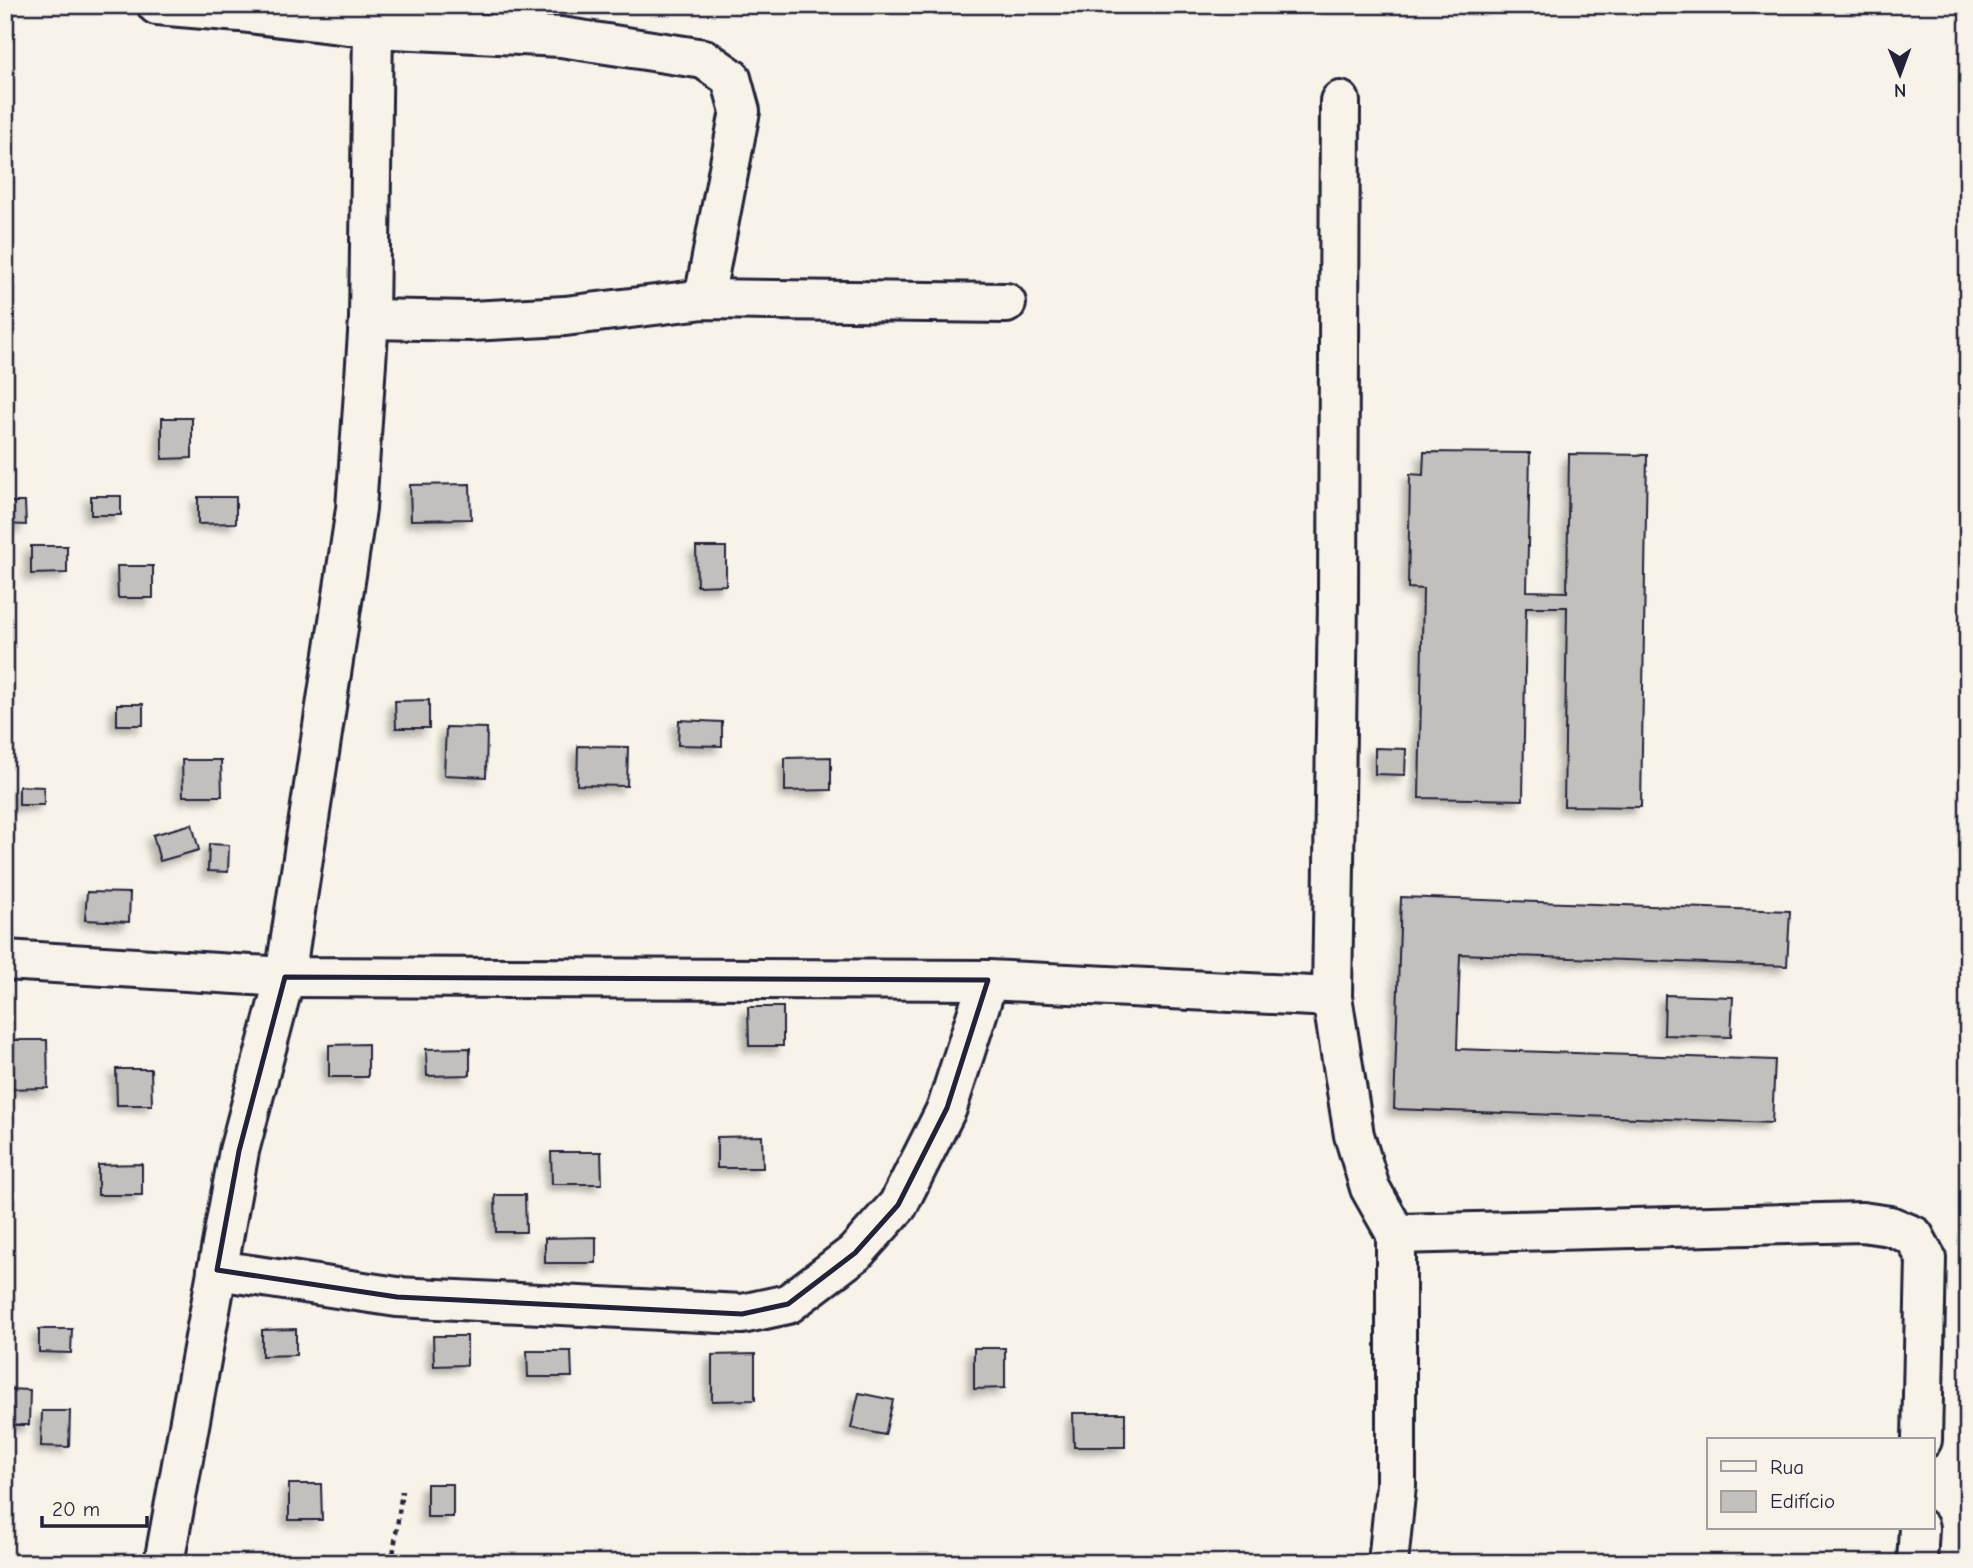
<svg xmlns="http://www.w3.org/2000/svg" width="1973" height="1568" font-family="'Comic Neue',sans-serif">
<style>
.building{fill:#c2bfbd;stroke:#22223b;stroke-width:2;filter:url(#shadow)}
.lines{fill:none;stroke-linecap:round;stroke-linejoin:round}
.minor-casing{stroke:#22223b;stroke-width:44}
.path{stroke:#22223b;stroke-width:4.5;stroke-dasharray:5 5;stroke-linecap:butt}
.minor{stroke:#f7f3e8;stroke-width:38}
.marked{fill:none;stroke:#22223b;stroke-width:5;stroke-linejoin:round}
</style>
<defs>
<filter id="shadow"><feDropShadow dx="-6" dy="6" stdDeviation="3.5" flood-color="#0004"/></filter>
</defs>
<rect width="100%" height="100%" fill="#f7f3e8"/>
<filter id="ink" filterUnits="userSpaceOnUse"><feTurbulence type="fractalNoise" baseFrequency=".0143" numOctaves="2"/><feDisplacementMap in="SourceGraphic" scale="14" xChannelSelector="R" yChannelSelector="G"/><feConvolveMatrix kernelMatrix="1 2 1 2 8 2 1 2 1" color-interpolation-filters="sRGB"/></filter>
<g filter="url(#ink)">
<!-- building -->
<g class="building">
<polygon points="162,418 192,418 192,458 162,459"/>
<polygon points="1424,452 1530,453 1527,591 1567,592 1569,454 1647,455 1641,807 1564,806 1567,607 1526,607 1523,800 1419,798 1423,589 1408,588 1410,474 1423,475"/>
<polygon points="470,484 471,519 411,520 410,485"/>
<rect x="91" y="496" width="30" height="19"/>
<polygon points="198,497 236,497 236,523 198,524"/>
<polygon points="5,502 25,502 26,525 5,524"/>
<polygon points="31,546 67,546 67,573 31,574"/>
<polygon points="696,547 726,547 726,585 697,586"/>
<polygon points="117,566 153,566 153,598 118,598"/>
<polygon points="429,700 429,728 396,728 395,701"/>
<rect x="117" y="704" width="26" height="21"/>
<polygon points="679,720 722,722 722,746 678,745"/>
<polygon points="446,727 487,728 486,777 444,775"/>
<polygon points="578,746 628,747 627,786 577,785"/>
<polygon points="1375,748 1406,749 1405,775 1375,774"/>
<polygon points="831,757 831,790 785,791 785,758"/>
<polygon points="182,760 221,760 222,796 183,796"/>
<polygon points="19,786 44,787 44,805 19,805"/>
<polygon points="192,824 199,850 160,861 153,835"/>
<polygon points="209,844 229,845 228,872 208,871"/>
<polygon points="87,892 130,893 129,922 85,920"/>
<polygon points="1401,897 1790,911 1787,966 1460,954 1457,1049 1775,1060 1772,1123 1394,1109"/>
<polygon points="1665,995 1733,997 1731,1037 1664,1035"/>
<polygon points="748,1007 783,1007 783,1046 749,1046"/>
<polygon points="5,1040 47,1040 48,1088 5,1089"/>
<polygon points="368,1044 368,1077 329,1077 329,1045"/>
<polygon points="470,1048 470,1075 427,1076 426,1049"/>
<polygon points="116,1069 151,1069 152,1105 117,1105"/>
<polygon points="762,1136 763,1168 717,1168 717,1137"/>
<polygon points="551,1152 601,1152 602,1184 552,1184"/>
<polygon points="142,1164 142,1195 98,1195 98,1165"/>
<polygon points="495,1195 525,1195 526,1232 496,1232"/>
<polygon points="596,1237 596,1263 545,1263 545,1238"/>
<polygon points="39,1329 72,1329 71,1353 39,1352"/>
<polygon points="296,1329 296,1355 262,1356 262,1330"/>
<polygon points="433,1336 467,1336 467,1365 434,1366"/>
<polygon points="974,1348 1005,1348 1005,1388 974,1389"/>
<polygon points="527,1351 571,1351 572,1377 528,1377"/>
<polygon points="755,1354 755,1400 712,1401 712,1355"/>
<polygon points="5,1389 30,1390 29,1425 5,1425"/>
<polygon points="859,1393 893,1400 885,1435 851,1428"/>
<polygon points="42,1411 70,1411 69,1447 41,1446"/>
<polygon points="1073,1413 1125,1413 1125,1447 1074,1447"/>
<polygon points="289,1484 321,1484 322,1520 289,1520"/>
<rect x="427" y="1484" width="26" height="33"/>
<polygon points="1207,1558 1207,1563 1157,1563 1157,1559"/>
</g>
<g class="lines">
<!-- minor casing -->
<g class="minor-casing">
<g id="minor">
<polyline points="157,5 240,12 373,28 561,37 704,59 731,78 740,111 704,299"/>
<polyline points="1340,101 1338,599 1332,997 1354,1135 1370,1188 1396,1234 1396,1485 1388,1563"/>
<polyline points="369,319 471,321 565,316 704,299 1006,303"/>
<polyline points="5,960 285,977 988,980 1332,997"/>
<polyline points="1396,1234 1862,1222 1890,1226 1914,1236 1926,1258 1922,1440"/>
<polyline points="217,1270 397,1297 742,1314 788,1304 855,1253 898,1205 947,1108 988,980"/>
<polyline points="164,1563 239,1151 285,977 356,509 369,319 373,28 371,5"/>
<polyline points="1917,1563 1919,1528"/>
</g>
</g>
<!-- path -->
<polyline class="path" points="392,1563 402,1491"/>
<!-- minor -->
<use href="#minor" class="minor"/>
</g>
</g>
<!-- marked area -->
<path class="marked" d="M285,977L988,980L947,1108L898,1205L855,1253L788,1304L742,1314L397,1297L217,1270L239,1151Z"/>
<!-- margin -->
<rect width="1973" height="1568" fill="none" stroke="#f7f3e8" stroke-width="28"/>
<rect x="14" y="14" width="1945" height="1540" fill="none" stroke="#22223b" stroke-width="2.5" filter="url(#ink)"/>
<!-- legend -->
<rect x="1707" y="1438" width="228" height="91" fill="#f7f3e8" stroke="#a29fa3" stroke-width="2"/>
<rect x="1721" y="1461" width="35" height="10" fill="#f7f3e8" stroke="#a29fa3" stroke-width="2"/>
<text x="1770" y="1474" font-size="21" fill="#22223b">Rua</text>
<rect x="1721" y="1491" width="35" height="21" fill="#c2bfbd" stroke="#a29fa3" stroke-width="2"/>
<text x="1770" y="1508" font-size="21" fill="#22223b">Edifício</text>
<!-- north arrow -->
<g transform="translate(1900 74) rotate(179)" stroke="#f7f3e8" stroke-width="5" paint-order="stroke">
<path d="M0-5L12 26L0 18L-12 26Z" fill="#22223b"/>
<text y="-10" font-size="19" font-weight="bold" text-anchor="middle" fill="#22223b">N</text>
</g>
<!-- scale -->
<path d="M42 1516v10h105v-10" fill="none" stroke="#22223b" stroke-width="3.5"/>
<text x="52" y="1516" font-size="21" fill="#22223b" stroke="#f7f3e8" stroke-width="5" paint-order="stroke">20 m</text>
</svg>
